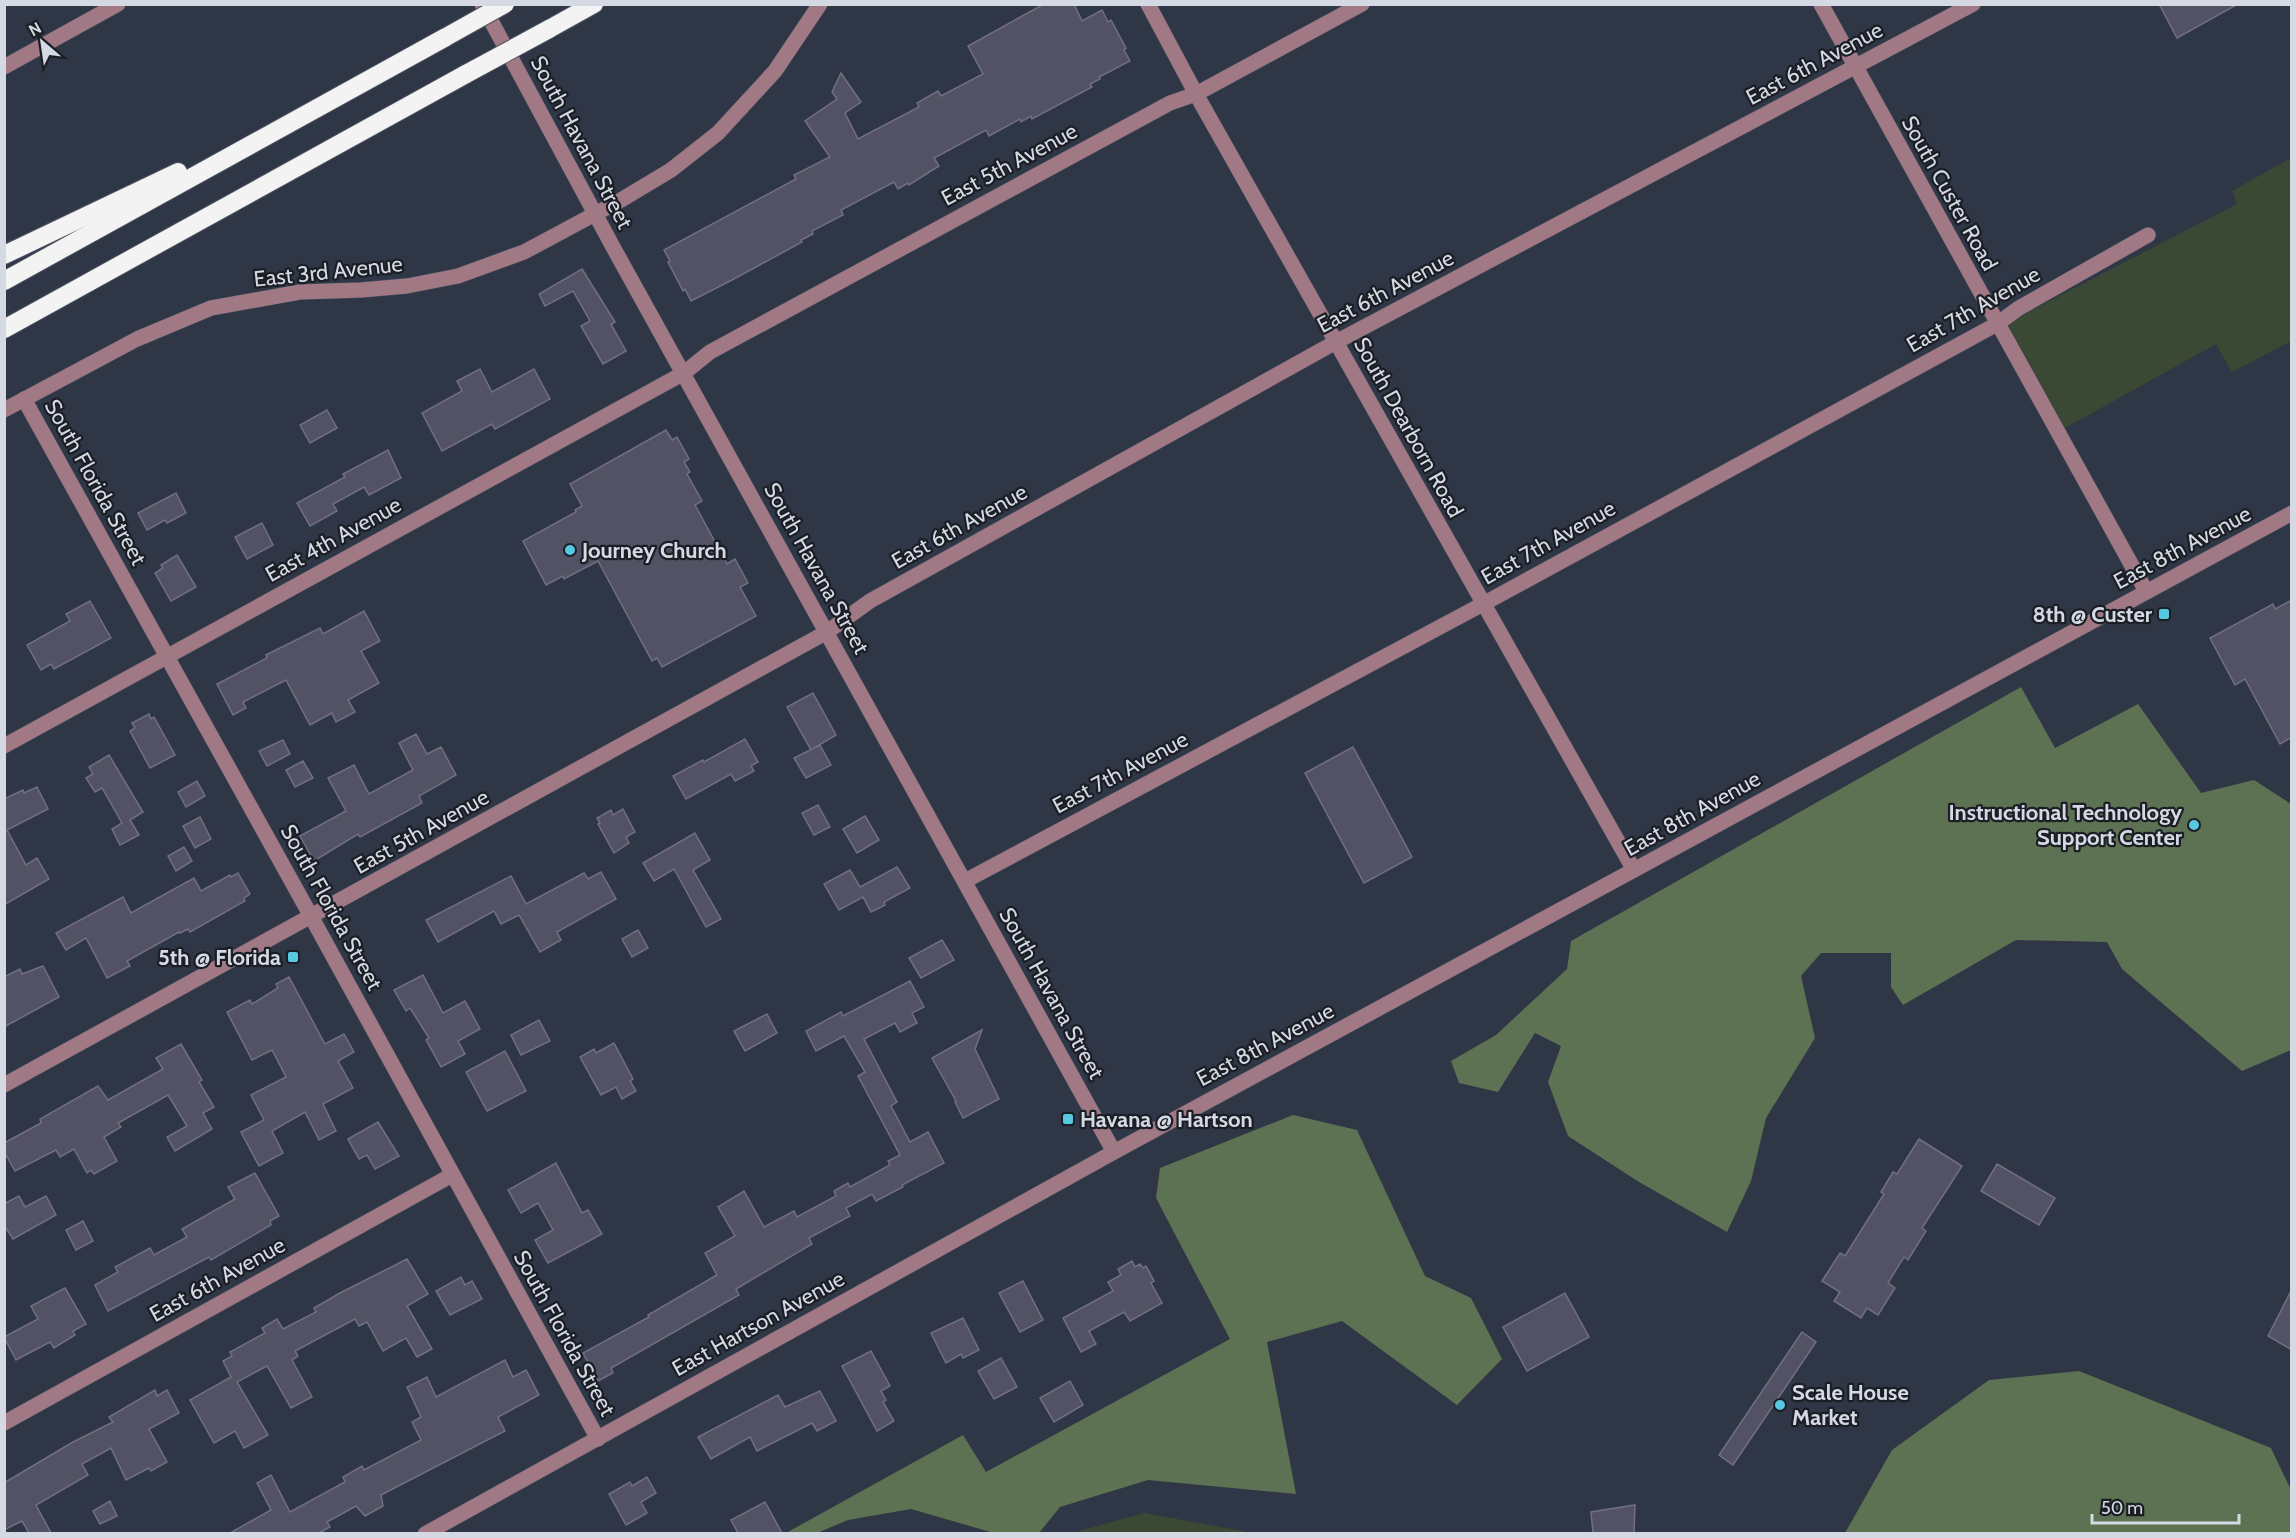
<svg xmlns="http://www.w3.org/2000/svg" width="2296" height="1538" font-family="Cabin,sans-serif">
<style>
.green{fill:#3b4934}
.forest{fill:#5d7252}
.building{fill:#535264;stroke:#717083;stroke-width:1.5}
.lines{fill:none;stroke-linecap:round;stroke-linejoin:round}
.minor-casing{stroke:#4d5362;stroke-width:16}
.highway-casing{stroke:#4d5362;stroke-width:20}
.minor{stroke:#a07985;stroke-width:15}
.highway{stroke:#f3f3f3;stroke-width:18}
.highway-bridge-casing{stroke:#4d5362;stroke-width:20;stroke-linecap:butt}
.highway-bridge{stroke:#f3f3f3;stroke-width:18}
.poi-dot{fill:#56c9e1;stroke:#1b1e25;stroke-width:2}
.labels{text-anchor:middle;stroke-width:4.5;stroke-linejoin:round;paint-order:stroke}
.street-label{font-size:22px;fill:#d4d9e3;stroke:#1b1e25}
.poi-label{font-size:22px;font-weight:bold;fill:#d4d9e3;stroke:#1b1e25;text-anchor:start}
</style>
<rect width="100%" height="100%" fill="#2f3646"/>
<!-- green -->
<g class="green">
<polygon points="2291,158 2291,341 2232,372 2216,344 2065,428 2007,323 2237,204 2232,191"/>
<polygon points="1144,1513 1253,1533 1073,1533"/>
</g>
<!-- forest -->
<g class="forest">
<polygon points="2021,687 2055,748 2138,704 2201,793 2254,780 2291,804 2291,1050 2242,1071 2122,969 2107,942 2016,940 1903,1005 1891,987 1891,953 1821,953 1801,976 1815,1038 1766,1118 1751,1181 1727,1232 1639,1182 1568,1136 1548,1082 1561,1046 1535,1033 1498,1092 1459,1083 1451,1061 1496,1035 1567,969 1571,941"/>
<polygon points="1293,1115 1357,1130 1425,1276 1471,1298 1502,1359 1457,1405 1342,1321 1267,1342 1296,1494 1148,1480 1060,1507 1039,1533 994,1533 911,1509 848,1520 817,1533 786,1533 963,1435 986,1472 1230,1339 1156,1198 1160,1168"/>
<polygon points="2079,1371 2271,1448 2291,1490 2291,1533 1845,1533 1892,1450 1989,1380"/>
</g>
<!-- building -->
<g class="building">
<polygon points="1044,4 1074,4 1082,21 1102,10 1108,22 1111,20 1126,48 1124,50 1130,61 1099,77 1100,79 1090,84 1092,87 1032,119 1031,116 1021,122 1020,119 989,136 986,130 934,158 939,166 909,185 908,183 898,189 894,182 841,210 843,215 812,231 813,234 801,240 802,242 732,280 691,301 685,289 683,291 668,262 670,261 664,250 796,179 794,175 830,157 805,121 837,99 832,92 841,73 861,102 845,113 858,139 919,107 917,103 938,91 941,96 983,74 968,46"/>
<polygon points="2159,4 2238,4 2177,38"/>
<polygon points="582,269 615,322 611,324 626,351 603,364 581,326 590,321 573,291 545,306 539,294"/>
<polygon points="480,369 492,392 534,369 550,399 495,429 492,424 442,451 422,413 462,391 457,381"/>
<polygon points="327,410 337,428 310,443 300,425"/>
<polygon points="666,430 672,440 677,437 689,459 684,462 690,472 687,474 702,501 695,505 727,564 735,559 748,583 740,587 756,616 662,667 657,658 652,661 598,561 564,579 563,576 546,585 523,541 576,512 575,510 582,506 570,484"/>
<polygon points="388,450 401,478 369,495 364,487 333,504 337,511 310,526 297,503 345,477 343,474"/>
<polygon points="176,493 186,513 167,523 165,520 147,530 138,513"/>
<polygon points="262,523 273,545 247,559 235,537"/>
<polygon points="177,555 196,587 171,601 155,573 163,568 161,565"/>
<polygon points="2292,600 2292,737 2280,744 2245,679 2235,685 2210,638 2273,604 2275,609"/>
<polygon points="90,601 111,638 54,669 51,664 41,670 27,645 70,621 66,614"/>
<polygon points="364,611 380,641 361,651 379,683 348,700 355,712 336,722 332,713 310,725 286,680 243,702 246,708 233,715 217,684 267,658 266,655 320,628 323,634"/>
<polygon points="813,693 836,735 811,750 787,707"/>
<polygon points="149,714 151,719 154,717 175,755 150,768 130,731 135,728 132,723"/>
<polygon points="416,734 427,754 441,747 456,775 419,796 422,803 360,837 358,834 314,861 300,836 346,811 328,778 354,765 369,794 413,770 399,743"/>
<polygon points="745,739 758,762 751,766 754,771 735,781 731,774 686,799 673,776 703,760 704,762"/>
<polygon points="283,740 290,754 267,766 259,751"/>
<polygon points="820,745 831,765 806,778 794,758"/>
<polygon points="1353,747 1412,857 1364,883 1305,773"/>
<polygon points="109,755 143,812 130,820 139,835 120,845 112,829 122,823 102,788 95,792 86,778 93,774 89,767"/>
<polygon points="303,761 313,778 295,787 286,770"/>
<polygon points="197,781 205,796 186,807 178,792"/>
<polygon points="37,787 48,809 7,830 26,865 37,858 49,879 4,905 4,799 23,790 24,793"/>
<polygon points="818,805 830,827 814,835 802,813"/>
<polygon points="623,809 635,832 626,837 629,843 614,853 598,824 600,823 597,818 611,810 613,815"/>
<polygon points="865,816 879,840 857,853 843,829"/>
<polygon points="200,817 211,839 195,848 183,826"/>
<polygon points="695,833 710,860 693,870 721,919 706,927 674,869 654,881 643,863"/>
<polygon points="184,847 192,861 176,871 168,856"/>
<polygon points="897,867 910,888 884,902 885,905 871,912 863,897 839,910 824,884 850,870 860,887"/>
<polygon points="601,872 616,899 557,932 561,940 540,952 519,915 501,924 494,911 438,942 426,920 511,876 526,904 584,873 588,879"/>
<polygon points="238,873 250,894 244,898 245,901 190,932 188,929 180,933 179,932 127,961 130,966 107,978 86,938 66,950 56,933 123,897 131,913 194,878 201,891 230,875 231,877"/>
<polygon points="638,930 648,948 632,957 622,939"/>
<polygon points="942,940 954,960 921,978 909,958"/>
<polygon points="43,966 59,997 4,1027 4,977 20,969 22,974"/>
<polygon points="423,975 443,1013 465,1001 480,1029 458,1041 465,1054 441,1067 426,1040 429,1038 410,1008 406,1011 394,990"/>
<polygon points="289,977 325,1044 344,1034 354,1052 338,1061 353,1088 323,1104 336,1131 319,1140 305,1112 272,1131 283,1153 259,1166 241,1132 264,1120 251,1095 286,1077 272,1050 252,1060 227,1012 250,1000 252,1004 278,988 276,984"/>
<polygon points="910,981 924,1007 912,1013 917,1023 900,1032 895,1023 864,1039 897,1102 891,1106 910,1142 928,1132 944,1163 902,1185 903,1187 876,1201 872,1194 846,1208 850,1216 809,1238 812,1244 736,1289 739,1295 611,1368 613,1373 598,1381 583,1353 649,1317 648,1315 717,1275 705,1253 735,1236 718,1207 744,1191 764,1227 794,1211 797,1217 836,1196 834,1191 848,1183 850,1187 890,1165 888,1161 900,1155 858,1076 865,1072 844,1036 816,1051 806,1031 841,1012 843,1016"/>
<polygon points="767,1014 777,1033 745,1051 734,1031"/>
<polygon points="539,1020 550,1041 521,1055 511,1035"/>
<polygon points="982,1030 975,1049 999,1099 963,1118 955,1102 956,1101 932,1058"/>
<polygon points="614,1043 633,1079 630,1081 636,1091 622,1099 616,1087 601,1095 580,1057 594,1049 596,1053"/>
<polygon points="181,1044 202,1080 199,1082 214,1107 203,1113 212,1129 175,1151 167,1137 187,1126 168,1095 118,1123 121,1127 104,1137 117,1161 94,1174 91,1170 87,1173 74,1149 60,1157 56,1150 15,1171 4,1151 4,1143 41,1123 40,1119 98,1086 108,1100 163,1069 156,1058"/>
<polygon points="505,1051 526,1091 487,1111 466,1072"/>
<polygon points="378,1122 399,1156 375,1169 367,1155 359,1159 348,1139"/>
<polygon points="1919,1139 1962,1166 1922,1228 1926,1231 1908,1260 1904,1257 1888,1283 1895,1288 1878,1315 1867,1308 1861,1318 1834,1301 1840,1292 1822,1281 1840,1253 1845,1256 1884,1194 1881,1192 1893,1172 1897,1174"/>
<polygon points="556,1163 582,1213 588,1210 602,1234 548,1263 535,1240 553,1230 538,1203 521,1213 508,1190"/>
<polygon points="1997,1164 2055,1198 2039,1225 1981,1191"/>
<polygon points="255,1173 279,1216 270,1221 271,1225 211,1260 209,1257 108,1311 95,1285 118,1272 115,1267 150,1248 154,1255 187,1237 182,1229 235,1199 228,1187"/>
<polygon points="19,1196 25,1207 46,1196 56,1215 13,1239 4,1225 4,1204"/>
<polygon points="83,1221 93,1241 76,1250 66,1230"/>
<polygon points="407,1259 428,1294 407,1306 432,1349 417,1357 406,1338 383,1351 367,1322 359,1326 355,1319 295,1351 298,1356 292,1360 312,1397 291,1408 267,1366 237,1382 268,1435 244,1448 235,1431 214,1443 190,1400 231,1377 223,1361 232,1356 230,1352 265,1333 262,1328 277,1319 283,1329 316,1312 314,1308 340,1293"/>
<polygon points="1132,1261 1135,1267 1140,1264 1143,1268 1146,1266 1154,1281 1151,1283 1162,1303 1130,1321 1124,1312 1089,1331 1096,1344 1081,1352 1063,1318 1113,1291 1108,1282 1121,1275 1118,1269"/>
<polygon points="461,1277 465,1285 472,1281 482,1299 450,1315 436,1291"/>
<polygon points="1023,1281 1043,1320 1020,1332 999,1293"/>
<polygon points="65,1288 86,1324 73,1331 75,1335 54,1348 50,1342 16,1360 4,1337 38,1319 31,1306"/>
<polygon points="2292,1289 2292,1350 2268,1336"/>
<polygon points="1565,1293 1589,1337 1527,1371 1503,1327"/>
<polygon points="963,1318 979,1350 963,1358 961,1354 946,1363 931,1333"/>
<polygon points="1802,1332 1816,1342 1733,1465 1719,1455"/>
<polygon points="871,1351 890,1386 881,1391 886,1400 883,1402 894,1421 877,1431 842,1366"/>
<polygon points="1001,1358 1017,1387 994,1399 978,1371"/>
<polygon points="505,1360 513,1377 526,1370 539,1395 498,1417 505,1431 381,1495 383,1506 365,1516 356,1506 327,1522 330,1527 319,1533 230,1533 271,1510 257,1483 271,1475 290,1512 345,1482 343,1477 362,1466 364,1470 421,1440 412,1422 421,1417 407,1387 427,1377 436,1397"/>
<polygon points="1070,1381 1083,1405 1054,1422 1040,1398"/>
<polygon points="155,1390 157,1396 167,1390 179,1413 149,1429 167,1462 151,1471 149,1468 126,1480 111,1448 82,1464 88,1475 36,1505 51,1533 29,1533 22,1521 4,1530 4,1483 73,1442 113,1422 109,1417"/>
<polygon points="820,1391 836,1421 817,1431 812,1423 757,1451 750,1437 711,1459 698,1437 778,1395 785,1407"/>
<polygon points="647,1477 656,1493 641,1502 647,1513 626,1525 609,1494 630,1482 632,1486"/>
<polygon points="110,1501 117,1516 100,1524 93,1511"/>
<polygon points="765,1502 782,1533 738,1533 731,1520"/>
<polygon points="1635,1505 1634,1533 1593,1533 1591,1512"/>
</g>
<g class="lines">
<!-- minor casing -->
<g class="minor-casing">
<g id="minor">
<polyline points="482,4 613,247 1114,1152"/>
<polyline points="1148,4 1196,94 1634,870"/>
<polyline points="1821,4 2146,591"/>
<polyline points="4,67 118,4"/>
<polyline points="24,399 312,918 598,1439"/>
<polyline points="4,410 137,339 211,308 300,292 361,290 407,286 458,276 524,252 621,200 671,170 718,133 775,71 820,4"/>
<polyline points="4,746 684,373 710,352 1170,103 1196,94 1362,4"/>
<polyline points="965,881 1483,604 1997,324 2019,308 2148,235"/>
<polyline points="4,1085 827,632 870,601 1336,342 1973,4"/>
<polyline points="4,1423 452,1175"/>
<polyline points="425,1534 1114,1152 2292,513"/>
</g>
</g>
<!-- highway casing -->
<g class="highway-casing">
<g id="highway">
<polyline points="549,29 594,4"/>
<polyline points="4,255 178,172"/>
<polyline points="4,281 446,37"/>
<polyline points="4,329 466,74"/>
</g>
</g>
<!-- minor -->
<use href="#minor" class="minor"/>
<!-- highway -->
<use href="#highway" class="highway"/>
<!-- highway-bridge casing -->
<g class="highway-bridge-casing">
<g id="highway-bridge">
<polyline points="446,37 505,4"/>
<polyline points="466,74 549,29"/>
</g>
</g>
<!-- highway-bridge -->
<use href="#highway-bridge" class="highway-bridge"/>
</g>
<!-- markers -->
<g class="poi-dot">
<circle cx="570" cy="550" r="6"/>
<rect x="2158" y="608" width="12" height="12" rx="3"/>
<circle cx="2194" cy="825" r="6"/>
<rect x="287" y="951" width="12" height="12" rx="3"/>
<rect x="1062" y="1113" width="12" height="12" rx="3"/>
<circle cx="1780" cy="1405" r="6"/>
</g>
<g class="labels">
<!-- street labels -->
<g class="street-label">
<text transform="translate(1814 63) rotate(-28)" y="8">East 6th Avenue</text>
<text transform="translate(582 142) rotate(62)" y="8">South Havana Street</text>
<text transform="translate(1009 164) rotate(-28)" y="8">East 5th Avenue</text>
<text transform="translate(1950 193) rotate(61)" y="8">South Custer Road</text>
<text transform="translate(328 271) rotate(-6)" y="8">East 3rd Avenue</text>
<text transform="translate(1385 291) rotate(-28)" y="8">East 6th Avenue</text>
<text transform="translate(1973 309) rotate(-30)" y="8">East 7th Avenue</text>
<text transform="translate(1409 427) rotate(61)" y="8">South Dearborn Road</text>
<text transform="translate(96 482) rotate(61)" y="8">South Florida Street</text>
<text transform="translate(959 526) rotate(-29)" y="8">East 6th Avenue</text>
<text transform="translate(333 539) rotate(-29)" y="8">East 4th Avenue</text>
<text transform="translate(1548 542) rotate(-29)" y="8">East 7th Avenue</text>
<text transform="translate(2182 547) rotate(-28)" y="8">East 8th Avenue</text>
<text transform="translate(817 568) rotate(61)" y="8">South Havana Street</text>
<text transform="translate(1120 772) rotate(-28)" y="8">East 7th Avenue</text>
<text transform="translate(1692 813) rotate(-29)" y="8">East 8th Avenue</text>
<text transform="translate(421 831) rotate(-29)" y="8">East 5th Avenue</text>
<text transform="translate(332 907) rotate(61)" y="8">South Florida Street</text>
<text transform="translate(1052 993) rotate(61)" y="8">South Havana Street</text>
<text transform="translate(1265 1044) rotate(-28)" y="8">East 8th Avenue</text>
<text transform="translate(217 1279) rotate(-29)" y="8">East 6th Avenue</text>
<text transform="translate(758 1323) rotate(-29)" y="8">East Hartson Avenue</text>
<text transform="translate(565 1333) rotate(61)" y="8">South Florida Street</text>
</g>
<!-- poi labels -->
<g class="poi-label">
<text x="582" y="558">Journey Church</text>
<text x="2152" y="622" text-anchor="end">8th @ Custer</text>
<text x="2182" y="820" text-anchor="end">Instructional Technology<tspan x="2182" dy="25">Support Center</tspan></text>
<text x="281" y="965" text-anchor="end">5th @ Florida</text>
<text x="1080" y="1127">Havana @ Hartson</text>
<text x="1792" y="1400">Scale House<tspan x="1792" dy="25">Market</tspan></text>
</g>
</g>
<!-- border -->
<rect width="2296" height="1538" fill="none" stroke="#d4d9e3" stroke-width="12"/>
<!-- north arrow -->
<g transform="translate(42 42) rotate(331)" stroke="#1b1e25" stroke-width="4.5" paint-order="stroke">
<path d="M0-4.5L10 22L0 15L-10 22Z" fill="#d4d9e3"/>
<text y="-9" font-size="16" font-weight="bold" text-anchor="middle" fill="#d4d9e3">N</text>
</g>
<!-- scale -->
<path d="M2092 1514v9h147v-9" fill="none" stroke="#d4d9e3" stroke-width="3"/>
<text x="2101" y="1514" font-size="18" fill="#d4d9e3" stroke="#1b1e25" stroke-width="4.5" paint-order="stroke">50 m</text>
</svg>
